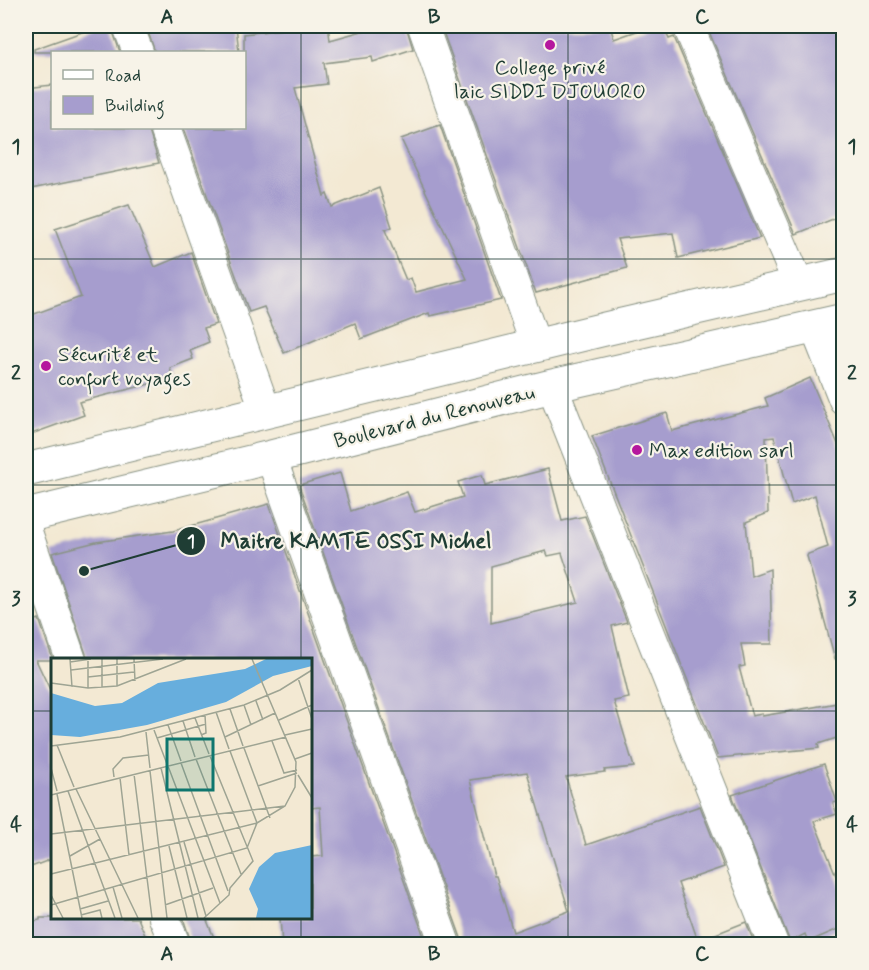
<svg xmlns="http://www.w3.org/2000/svg" width="869" height="970" font-family="Mynerve,sans-serif">
<style>
.building{fill:#a69dce;fill-rule:evenodd}
.lines{fill:none;stroke-linecap:round;stroke-linejoin:round}
.street-casing{stroke:#899384;stroke-width:32}
.primary-casing{stroke:#899384;stroke-width:35}
.street{stroke:#fff;stroke-width:30}
.primary{stroke:#fff;stroke-width:33}
.grid{fill:none;stroke:#1f3d34;stroke-width:1.5;stroke-opacity:0.55}
.poi-dot{fill:#b5179e;stroke:#f7f3e8;stroke-width:2}
.labels{text-anchor:middle;stroke-width:4.5;stroke-linejoin:round;paint-order:stroke}
.poi-label{font-size:21px;fill:#1f3d34;stroke:#f7f3e8;text-anchor:start}
.street-label{font-size:21px;fill:#1f3d34;stroke:#f7f3e8}
.inset-road{fill:none;stroke:#9ea493;stroke-width:1.5}
.view{fill:#0f766e;fill-opacity:0.15;stroke:#0f766e;stroke-width:3}
.inset-edge{fill:none;stroke:#1f3d34;stroke-width:3}
.leader{fill:none;stroke:#1f3d34;stroke-width:2}
.callout-dot{fill:#1f3d34;stroke:#f7f3e8;stroke-width:2}
.mark-label{font-size:18px;text-anchor:middle;font-weight:bold;fill:#fff}
.callout-label{font-size:22px;text-anchor:middle;font-weight:bold;fill:#1f3d34;stroke:#f7f3e8;stroke-width:4.5;stroke-linejoin:round;paint-order:stroke}
.neatline{fill:none;stroke:#1f3d34;stroke-width:2}
.grid-label{font-size:20px;text-anchor:middle;font-weight:bold;fill:#1f3d34}
</style>
<rect width="100%" height="100%" fill="#f7f3e8"/>
<filter id="ink" filterUnits="userSpaceOnUse"><feTurbulence type="fractalNoise" baseFrequency=".0167" numOctaves="2"/><feDisplacementMap in="SourceGraphic" scale="12" xChannelSelector="R" yChannelSelector="G"/><feConvolveMatrix kernelMatrix="1 2 1 2 8 2 1 2 1" color-interpolation-filters="sRGB"/></filter>
<filter id="wash" filterUnits="userSpaceOnUse"><feTurbulence type="fractalNoise" baseFrequency=".008" numOctaves="4" result="noise"/><feDisplacementMap in="SourceGraphic" scale="24" xChannelSelector="R" yChannelSelector="G"/><feGaussianBlur stdDeviation="1.35" result="paint"/><feColorMatrix in="noise" values="0 0 0 0 0 0 0 0 0 0 0 0 0 0 0 0 0 1.4 0 .05"/><feComposite in="paint" operator="in"/></filter>
<g filter="url(#wash)">
<rect width="100%" height="100%" fill="#f3e9d3"/>
<g id="blocks">
<!-- building -->
<g class="building">
<polygon points="99,26 111,26 120,52 34,52 34,49"/>
<polygon points="146,26 236,26 239,52 155,52"/>
<polygon points="308,26 328,26 330,40 380,26 406,26 413,49 373,62 372,57 324,63 327,84 295,88 324,196 327,194 332,207 379,188 392,227 385,230 406,280 411,278 416,292 467,279 401,139 440,125 501,300 430,316 429,313 361,339 355,323 284,353 264,307 249,312 183,128 244,128 244,34"/>
<polygon points="441,26 610,26 614,39 651,26 663,26 669,39 674,37 760,238 678,258 673,233 617,239 627,268 536,293"/>
<polygon points="711,26 843,26 843,215 796,234 707,27"/>
<polygon points="52,85 52,128 148,128 159,163 26,190 26,88"/>
<polygon points="129,205 155,267 191,252 216,324 204,328 209,342 190,350 193,359 170,368 173,378 79,402 84,415 26,436 26,317 81,297 55,229"/>
<polygon points="810,378 843,456 843,658 835,659 807,556 808,554 828,547 815,495 792,504 774,437 766,438 768,513 746,522 751,576 770,569 772,644 741,644 745,666 739,667 752,716 762,714 762,716 843,702 843,736 818,744 819,748 718,758 592,436 667,413 672,431 768,406 765,398"/>
<path d="M548,469L562,521L585,516L627,622L612,626L629,698L614,701L634,767L604,770L605,772L566,777L586,845L700,806L724,867L678,883L698,941L746,922L755,945H462L461,938L299,485L340,473L351,511L407,492L415,512L463,497L458,482L482,475L485,485ZM546,551L548,556L562,553L578,602L491,623V566ZM527,772L569,911L513,932L496,876H494L470,780Z"/>
<polygon points="269,504 427,945 282,945 280,918 310,918 310,857 323,856 320,807 310,808 310,660 88,660 52,553 96,542 173,531"/>
<polygon points="39,619 53,660 36,660 52,694 52,859 26,869 26,624"/>
<polygon points="824,764 837,802 833,803 837,814 814,821 843,893 843,927 808,942 805,934 790,942 732,795"/>
<polygon points="40,918 138,918 149,945 26,945 26,923 40,920"/>
<polygon points="183,918 206,918 217,945 192,945"/>
</g>
</g>
</g>
<g filter="url(#ink)">
<use href="#blocks" fill-opacity="0" stroke="#899384" stroke-width="1.5"/>
<g class="lines">
<!-- street casing -->
<g class="street-casing">
<g id="street">
<polyline points="128,26 138,52"/>
<polyline points="423,26 536,346"/>
<polyline points="688,26 799,285"/>
<polyline points="165,128 266,412"/>
<polyline points="815,327 844,400"/>
<polyline points="552,386 773,944"/>
<polyline points="271,457 445,944"/>
<polyline points="26,529 71,660"/>
<polyline points="164,918 175,944"/>
</g>
</g>
<!-- primary casing -->
<g class="primary-casing">
<g id="primary">
<polyline points="26,470 609,328 844,274"/>
<polyline points="26,516 271,457 552,386 844,320"/>
</g>
</g>
<!-- street -->
<use href="#street" class="street"/>
<!-- primary -->
<use href="#primary" class="primary"/>
</g>
</g>
<!-- grid -->
<path class="grid" d="M301,26V660M568,26V944M26,259H844M26,485H844M26,711H52M310,711H844M301,918V944"/>
<!-- markers -->
<g class="poi-dot">
<circle cx="550" cy="45" r="6"/>
<circle cx="46" cy="366" r="6"/>
<circle cx="637" cy="450" r="6"/>
</g>
<g class="labels">
<!-- poi labels -->
<g class="poi-label">
<text x="550" y="74" text-anchor="middle">College privé<tspan x="550" dy="24">laic SIDDI DJOUORO</tspan></text>
<text x="58" y="361">Sécurité et<tspan x="58" dy="24">confort voyages</tspan></text>
<text x="649" y="457">Max edition sarl</text>
</g>
<!-- street labels -->
<g class="street-label">
<text transform="translate(434 416) rotate(-14)" y="7">Boulevard du Renouveau</text>
</g>
</g>
<!-- overview -->
<g transform="translate(51 658)">
<rect width="261" height="261" fill="#f3e9d3"/>
<path d="M215,1H261V8L222,18L175,44L96,67L29,79L0,77V35L44,48L71,45L107,25L194,11ZM261,187V260H205L207,251L198,231L208,209L224,195Z" fill="#67aedd"/>
<path class="inset-road" d="M19,1L21,29M37,1V30M51,1V30M66,1V28M83,1L84,23M19,4L40,1M20,12L112,1M37,19L83,14M247,20L261,61M0,25L37,30L66,28L135,1M205,43L212,62M193,47L200,67M179,51L192,88M165,54L178,91M144,60L158,96M228,62L261,47M132,63L144,99M117,67L130,103M103,72L116,106M95,74L99,110M150,77L155,75L154,57M234,77L261,71M174,79L224,55M106,80L155,66M221,83L233,115L246,112M6,87L23,129M0,88L69,79L193,47L229,32L261,12M193,90L219,160M145,101L190,216M244,101L261,95M130,105L177,233M117,108L169,245M0,110L6,133M110,110L147,260M99,113L116,260M83,116L101,260M247,117L261,140M63,119L62,111L72,100L98,97M69,120L78,197M207,128L246,115M25,131L87,260M17,133L64,260M6,136L31,260M0,137L235,79M0,176L234,148M133,184L155,258M118,188L136,260M19,198L49,181M0,216L206,165L234,148L244,129L245,104L201,1M62,229L71,260M0,237L12,260M0,247L196,190L206,165L179,93M114,247L162,230M29,251L57,243M30,257L49,252L51,260M153,260L178,237L179,230L202,203L159,98"/>
<path class="view" d="M116,81H162V132H116Z"/>
<rect width="261" height="261" class="inset-edge"/>
</g>
<!-- callouts -->
<path class="leader" d="M84 571L191 541"/>
<g class="callout-dot">
<circle cx="84" cy="571" r="6"/>
<circle cx="191" cy="541" r="15"/>
</g>
<g class="mark-label">
<text x="191" y="547">1</text>
</g>
<g class="callout-label">
<text x="356" y="548">Maitre KAMTE OSSI Michel</text>
</g>
<!-- margin -->
<rect width="869" height="970" fill="none" stroke="#f7f3e8" stroke-width="66"/>
<!-- legend -->
<rect x="51" y="51" width="195" height="78" fill="#f7f3e8" stroke="#a1aaa0" stroke-width="1.5"/>
<rect x="63" y="70" width="30" height="9" fill="#ffffff" stroke="#a1aaa0" stroke-width="1.5"/>
<text x="105" y="81" font-size="18" fill="#1f3d34">Road</text>
<rect x="63" y="96" width="30" height="18" fill="#a69dce" stroke="#a1aaa0" stroke-width="1.5"/>
<text x="105" y="111" font-size="18" fill="#1f3d34">Building</text>
<rect x="33" y="33" width="803" height="904" class="neatline"/>
<g class="grid-label">
<text x="167" y="23">A</text>
<text x="434" y="23">B</text>
<text x="702" y="23">C</text>
<text x="16" y="153">1</text>
<text x="852" y="153">1</text>
<text x="16" y="379">2</text>
<text x="852" y="379">2</text>
<text x="16" y="605">3</text>
<text x="852" y="605">3</text>
<text x="16" y="831">4</text>
<text x="852" y="831">4</text>
<text x="167" y="960">A</text>
<text x="434" y="960">B</text>
<text x="702" y="960">C</text>
</g>
</svg>
